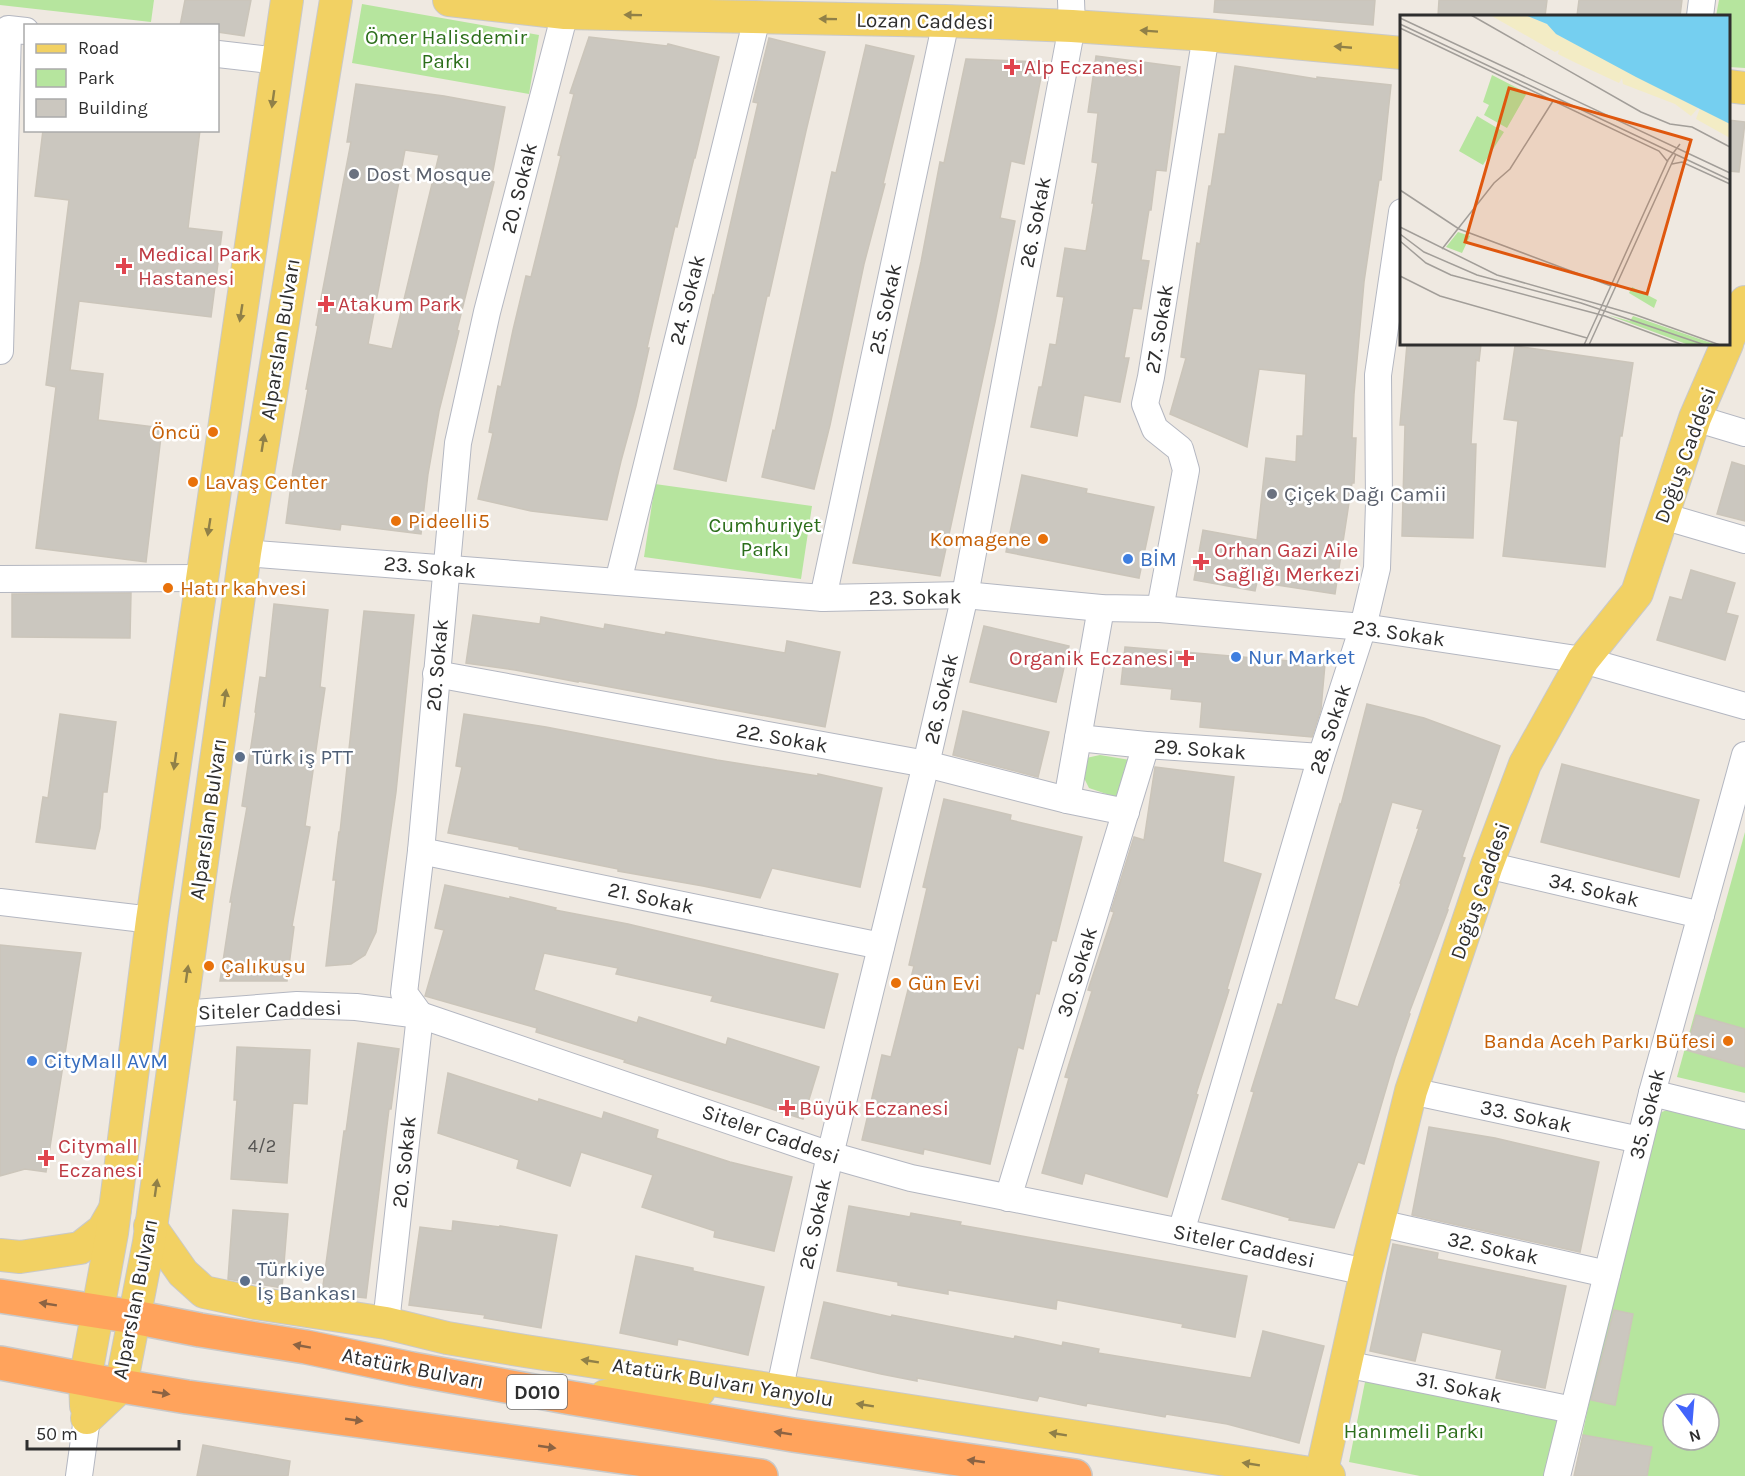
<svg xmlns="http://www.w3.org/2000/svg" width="1745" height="1476" font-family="Karla,sans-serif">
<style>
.green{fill:#b6e59e;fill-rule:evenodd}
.building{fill:#cbc7bf;stroke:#cbc5ba;stroke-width:1.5;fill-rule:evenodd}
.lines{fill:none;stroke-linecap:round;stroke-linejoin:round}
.minor-casing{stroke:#b4b7c1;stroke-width:28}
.major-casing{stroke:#c9c9c9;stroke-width:34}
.highway-casing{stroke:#c9c9c9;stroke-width:36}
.minor{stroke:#fff;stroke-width:26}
.major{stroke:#f2d163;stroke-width:32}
.highway{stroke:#ffa35c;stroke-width:33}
.oneway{fill:#908048}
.oneway2{fill:#8c6343}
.health-dot{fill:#e0444e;stroke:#fff;stroke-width:2}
.worship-dot{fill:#6b7280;stroke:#fff;stroke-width:2}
.food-dot{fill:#e8710a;stroke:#fff;stroke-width:2}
.shop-dot{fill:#3f7fe0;stroke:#fff;stroke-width:2}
.service-dot{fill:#5c6f8a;stroke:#fff;stroke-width:2}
.labels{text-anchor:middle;stroke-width:5;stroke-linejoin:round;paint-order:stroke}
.number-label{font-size:18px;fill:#555452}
.shield{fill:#fff;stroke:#6d6d6d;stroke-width:1.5}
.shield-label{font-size:20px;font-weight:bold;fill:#2e2e2e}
.street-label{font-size:21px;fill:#2e2e2e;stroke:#fff}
.park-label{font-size:21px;fill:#2c6e1b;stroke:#fff}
.health-label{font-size:21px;fill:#be3a42;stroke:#fff;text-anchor:start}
.worship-label{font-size:21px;fill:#5b616d;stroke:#fff;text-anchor:start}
.food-label{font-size:21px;fill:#c56008;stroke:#fff;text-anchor:start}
.shop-label{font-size:21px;fill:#366cbe;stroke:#fff;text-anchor:start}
.service-label{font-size:21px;fill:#4e5e75;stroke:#fff;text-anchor:start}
.inset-road{fill:none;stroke:#a29e99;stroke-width:1.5}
.view{fill:#df570e;fill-opacity:0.15;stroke:#df570e;stroke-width:3}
.inset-edge{fill:none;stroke:#2e2e2e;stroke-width:3}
</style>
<rect width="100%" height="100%" fill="#efe9e1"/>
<!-- green -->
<g class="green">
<polygon points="0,0 154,0 151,22 0,5"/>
<polygon points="1719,0 1745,0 1745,68 1729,67 1728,16 1716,16"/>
<polygon points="362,4 539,35 529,94 352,63"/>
<polygon points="655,484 812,506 801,579 644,557"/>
<polygon points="1100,755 1130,760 1118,798 1089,788 1081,772 1086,758"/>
<polygon points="1745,832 1745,1093 1677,1077"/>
<path d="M1675,1107L1745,1126V1476H1574L1608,1309L1659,1113ZM1673,1404H1709V1440H1673Z"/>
<polygon points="1366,1377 1560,1417 1548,1476 1420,1476 1349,1462"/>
</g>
<!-- building -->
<g class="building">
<polygon points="185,0 251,0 244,36 218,32 218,26 180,26"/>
<polygon points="1215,0 1375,0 1373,25 1214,12"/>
<polygon points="1439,0 1547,0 1545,16 1438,16"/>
<polygon points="1579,0 1682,0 1680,16 1577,16"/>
<polygon points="589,37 667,46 668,44 719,57 695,158 694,158 677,227 675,226 647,348 649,348 636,406 621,461 607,520 531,511 478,499 493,433 489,432 498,386 501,387 513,330 526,276 531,277 561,156 558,155 574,94 570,93"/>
<polygon points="769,38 825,52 806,131 769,296 767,296 726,481 674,469 713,295 714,296 758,103 753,102"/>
<polygon points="866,45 914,56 883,184 885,184 864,264 830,425 814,489 762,477 773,430 775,431 832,172 836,173"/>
<polygon points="1096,56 1180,67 1166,171 1156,170 1151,210 1149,210 1141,260 1149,261 1141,309 1133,308 1124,358 1129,358 1120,402 1084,395 1077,436 1031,427 1039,387 1042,387 1050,344 1056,345 1064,297 1057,296 1065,248 1086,251 1094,203 1092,203 1098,163 1092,162 1098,113 1088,112"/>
<polygon points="966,59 1044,62 1024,164 1011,161 1000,218 1015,221 995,322 940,576 853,563 921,262 940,162 944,163"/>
<polygon points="1235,66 1317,79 1317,77 1391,85 1381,180 1379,180 1364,282 1354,394 1352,438 1356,438 1354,483 1352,483 1335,594 1257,582 1255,591 1194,580 1203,530 1257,540 1266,458 1296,462 1297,436 1303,436 1306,374 1259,369 1247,447 1170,414 1186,358 1181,357 1197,243 1200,244 1209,186 1211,186 1219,134 1225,134"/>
<path d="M356,84L444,96L505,107L491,181L494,182L457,330L459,331L439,411L428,474L421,534L341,524L340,530L286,523L293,470L308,389H306L318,326L316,325L351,142H347ZM405,150L439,155L392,349L368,344Z"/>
<polygon points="1728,120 1745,122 1739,172 1728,171"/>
<polygon points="43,130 200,130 188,228 222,232 211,317 79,301 70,370 103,374 98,420 162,428 146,562 36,548 56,387 46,385 69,200 35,196"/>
<polygon points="1407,344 1481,344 1479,361 1476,360 1471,444 1476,444 1473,538 1402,536 1405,425 1400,425"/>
<polygon points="1515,346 1633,363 1622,436 1620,436 1605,567 1503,556 1518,421 1504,419"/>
<polygon points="1732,462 1745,466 1745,521 1717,514"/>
<polygon points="1022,475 1087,489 1086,493 1154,507 1139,578 1006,552"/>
<polygon points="1691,570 1735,583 1726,613 1738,616 1725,660 1657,640 1670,597 1682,600"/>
<polygon points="131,593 130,638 12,637 12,594"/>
<polygon points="274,604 328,610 320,687 325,688 305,826 310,827 292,926 294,927 287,981 220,981 232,902 230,902 247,807 242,806 256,713 255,712 260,677 266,678"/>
<polygon points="364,611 414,615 396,792 376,932 365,955 351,964 326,966 336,880 333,880 339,832 340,832"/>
<polygon points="473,615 540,624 541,617 604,629 605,624 665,635 666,632 785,653 787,641 840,652 825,727 578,681 578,682 515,670 466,663"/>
<polygon points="984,626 1069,646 1056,702 970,682"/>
<polygon points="1125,647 1325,664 1321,709 1312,737 1200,727 1202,702 1171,699 1172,689 1121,684"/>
<path d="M1367,704L1424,718L1500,746L1462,857L1465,858L1447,910H1448L1409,1013L1410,1014L1395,1058L1364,1164L1358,1162L1334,1228L1289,1220L1290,1218L1222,1199L1254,1092L1251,1091L1278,1004L1282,1005L1340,804L1341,805ZM1392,802L1423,810L1417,828H1419L1400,883L1401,884L1358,1007L1334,999Z"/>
<polygon points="963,711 1049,732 1038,777 953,755"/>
<polygon points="60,714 116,722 107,792 103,792 100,828 95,849 36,842 43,797 48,798"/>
<polygon points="464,714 546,727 717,760 818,776 818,774 882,788 860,887 772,868 760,898 703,886 618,871 618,869 519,849 519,847 448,833 462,767 456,766"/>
<polygon points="1562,764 1699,800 1679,877 1541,842"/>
<polygon points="1155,767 1234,777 1223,862 1261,874 1227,989 1229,990 1196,1094 1198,1095 1167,1197 1085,1173 1082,1184 1042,1173 1069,1078 1065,1077 1092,991 1088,990 1114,912 1111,911 1134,837 1144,840"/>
<polygon points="944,799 1011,815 1010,820 1082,837 1056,941 1052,940 1039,994 1036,993 1023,1049 1018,1047 990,1164 924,1149 923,1154 862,1140 882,1055 891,1057 914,966 909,965 927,888 923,887"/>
<polygon points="445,885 510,899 510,897 556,908 555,910 628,924 838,974 824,1028 711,1001 713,996 616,974 618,968 544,953 534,990 637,1023 639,1017 726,1045 728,1038 819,1067 803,1119 624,1062 625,1060 536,1032 537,1028 425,996 444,930 435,928"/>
<polygon points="0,945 81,953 46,1172 25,1169 0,1176"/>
<polygon points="1696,1015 1745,1029 1745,1067 1686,1050"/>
<polygon points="358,1043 399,1049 391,1109 389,1109 366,1298 322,1293 344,1131 346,1131"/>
<polygon points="237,1047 310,1050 307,1104 293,1103 287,1183 231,1179 237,1100 234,1100"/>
<polygon points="448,1073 538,1102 539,1099 602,1119 604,1112 658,1130 656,1138 730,1162 792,1177 774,1251 714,1237 715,1231 642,1207 653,1175 581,1152 570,1186 517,1168 519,1160 438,1133"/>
<polygon points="1429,1127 1495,1138 1599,1162 1580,1252 1412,1215"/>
<polygon points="849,1206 910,1217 911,1213 961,1222 960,1225 1247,1276 1235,1337 1182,1327 1183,1324 1057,1300 1056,1309 948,1290 948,1294 898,1285 898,1282 837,1271"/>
<polygon points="233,1210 288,1214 282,1288 228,1279"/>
<polygon points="453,1221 500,1227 500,1226 557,1235 541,1328 484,1318 485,1315 409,1305 420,1227 452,1231"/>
<polygon points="1393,1244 1438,1253 1437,1259 1566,1286 1545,1388 1496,1378 1502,1350 1422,1332 1415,1361 1370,1351"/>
<polygon points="636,1256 693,1268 693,1271 764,1287 748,1355 678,1339 677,1345 620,1333"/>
<polygon points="824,1302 891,1317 892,1315 1014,1339 1015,1336 1062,1346 1063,1342 1099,1349 1098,1353 1251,1378 1263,1331 1324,1346 1299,1443 1227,1424 1166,1414 1165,1417 1087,1403 1086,1406 1039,1396 1037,1401 917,1378 917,1381 881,1374 811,1358"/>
<polygon points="1614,1310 1633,1314 1615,1405 1591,1400"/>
<polygon points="1583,1435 1652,1447 1647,1476 1574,1476"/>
<polygon points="203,1445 290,1461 288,1476 197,1476"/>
</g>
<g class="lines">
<!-- minor casing -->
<g class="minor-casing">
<g id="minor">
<polyline points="1700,16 1702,0"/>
<polyline points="218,54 278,61"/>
<polyline points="0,351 8,29 26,31"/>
<polyline points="1695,418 1745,433"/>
<polyline points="1663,516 1745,540"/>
<polyline points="245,553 823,598 965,595 1101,608 1160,609 1363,627 1583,660 1745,706"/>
<polyline points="0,579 201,578"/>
<polyline points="618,582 757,18"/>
<polyline points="823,598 946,21"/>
<polyline points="1160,609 1186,470 1180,449 1155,429 1145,404 1151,377 1206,35"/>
<polyline points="436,674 926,764 1067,800 1126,812"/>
<polyline points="1078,738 1146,745 1321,757"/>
<polyline points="1067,800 1101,608"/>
<polyline points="421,851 881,946"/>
<polyline points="1487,865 1701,915"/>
<polyline points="0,902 152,920"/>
<polyline points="181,1014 297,1005 356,1007 420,1015 830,1155 911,1178 1181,1232 1366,1272"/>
<polyline points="1411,1091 1640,1140"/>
<polyline points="1652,1093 1745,1116"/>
<polyline points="1008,1198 1146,745"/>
<polyline points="1379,1223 1607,1274"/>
<polyline points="1181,1232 1321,757 1363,627 1377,568 1379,503 1378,375 1402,212"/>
<polyline points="386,1323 420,1015 404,993 421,851 458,443 487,312 565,13"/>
<polyline points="1345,1364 1573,1410"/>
<polyline points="779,1392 830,1155 926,764 965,595 1072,26 1071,0"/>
<polyline points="79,1476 87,1418"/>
<polyline points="1557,1476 1652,1093 1745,755"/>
</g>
</g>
<!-- major casing -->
<g class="major-casing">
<g id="major">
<polyline points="449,0 565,13 946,21 1072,26 1206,35 1402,53"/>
<polyline points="1728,86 1745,88"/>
<polyline points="1728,340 1745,302"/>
<polyline points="150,1226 183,1273 204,1292 255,1303 386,1323 447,1338 525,1351 1329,1476"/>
<polyline points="0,1255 20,1257 80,1248 103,1230 115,1209"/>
<polyline points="605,1396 699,1391"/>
<polyline points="86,1406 85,1380 112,1233 152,920 287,0"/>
<polyline points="87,1418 121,1386 149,1242 245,553 336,0"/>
<polyline points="1321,1475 1366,1272 1411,1091 1487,865 1525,764 1583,660 1637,593 1695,418 1727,344"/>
</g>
</g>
<!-- highway casing -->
<g class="highway-casing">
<g id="highway">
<polyline points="0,1296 134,1317 200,1330 306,1347 412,1369 572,1398 793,1435 1075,1476"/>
<polyline points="0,1363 121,1386 187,1397 761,1476"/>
</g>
</g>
<!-- minor -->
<use href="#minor" class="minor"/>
<!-- major -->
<use href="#major" class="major"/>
<!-- highway -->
<use href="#highway" class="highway"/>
</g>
<!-- one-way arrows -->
<defs><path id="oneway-solid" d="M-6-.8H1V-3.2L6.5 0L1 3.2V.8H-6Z" transform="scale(1.5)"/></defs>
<g class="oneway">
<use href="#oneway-solid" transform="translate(633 15) rotate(-179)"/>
<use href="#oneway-solid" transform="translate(828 19) rotate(-179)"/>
<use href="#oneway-solid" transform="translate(1149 31) rotate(-176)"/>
<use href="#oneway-solid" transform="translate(1343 47) rotate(-175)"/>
<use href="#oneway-solid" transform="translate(273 99) rotate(98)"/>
<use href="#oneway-solid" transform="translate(241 313) rotate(99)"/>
<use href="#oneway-solid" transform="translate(263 443) rotate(-81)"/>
<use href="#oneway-solid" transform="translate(209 527) rotate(99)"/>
<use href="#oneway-solid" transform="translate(225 698) rotate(-82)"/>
<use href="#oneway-solid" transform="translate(175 761) rotate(98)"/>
<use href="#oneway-solid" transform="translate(187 974) rotate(-82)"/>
<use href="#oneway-solid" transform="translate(156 1188) rotate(-82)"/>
<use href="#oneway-solid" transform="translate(590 1361) rotate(-171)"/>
<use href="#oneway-solid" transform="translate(865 1405) rotate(-171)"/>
<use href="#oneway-solid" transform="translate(1058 1434) rotate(-171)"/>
<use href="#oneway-solid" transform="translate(1251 1464) rotate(-171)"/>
</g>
<g class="oneway2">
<use href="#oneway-solid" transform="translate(48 1304) rotate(-171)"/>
<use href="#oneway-solid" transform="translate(302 1346) rotate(-170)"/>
<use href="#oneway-solid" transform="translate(161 1393) rotate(9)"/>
<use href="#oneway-solid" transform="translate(354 1420) rotate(8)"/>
<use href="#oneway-solid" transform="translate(783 1433) rotate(-171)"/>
<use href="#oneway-solid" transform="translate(547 1447) rotate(8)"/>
<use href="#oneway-solid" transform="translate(976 1461) rotate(-172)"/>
</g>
<!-- markers -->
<g class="health-dot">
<path d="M1009 58h6v6h6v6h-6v6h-6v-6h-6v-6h6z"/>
<path d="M121 257h6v6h6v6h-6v6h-6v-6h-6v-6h6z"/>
<path d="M323 295h6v6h6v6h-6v6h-6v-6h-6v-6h6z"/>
<path d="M1198 553h6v6h6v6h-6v6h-6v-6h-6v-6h6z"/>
<path d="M1183 649h6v6h6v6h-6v6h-6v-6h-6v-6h6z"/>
<path d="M784 1099h6v6h6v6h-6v6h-6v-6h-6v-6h6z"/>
<path d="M43 1149h6v6h6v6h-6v6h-6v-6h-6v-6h6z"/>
</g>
<g class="worship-dot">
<circle cx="354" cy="174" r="6"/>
<circle cx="1272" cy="494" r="6"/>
</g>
<g class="food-dot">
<circle cx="213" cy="432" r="6"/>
<circle cx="193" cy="482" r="6"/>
<circle cx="396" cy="521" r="6"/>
<circle cx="1043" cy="539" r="6"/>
<circle cx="168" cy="588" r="6"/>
<circle cx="209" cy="966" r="6"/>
<circle cx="896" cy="983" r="6"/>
<circle cx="1728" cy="1041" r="6"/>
</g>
<g class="shop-dot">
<circle cx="1128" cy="559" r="6"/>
<circle cx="1236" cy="657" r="6"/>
<circle cx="32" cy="1061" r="6"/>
</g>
<g class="service-dot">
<circle cx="240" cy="757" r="6"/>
<circle cx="245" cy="1281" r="6"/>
</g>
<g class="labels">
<!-- number labels -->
<g class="number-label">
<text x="262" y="1152">4/2</text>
</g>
<!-- shield labels -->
<rect class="shield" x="507" y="1375" width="60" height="34" rx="4.5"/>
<g class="shield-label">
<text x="537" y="1399">D010</text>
</g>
<!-- street labels -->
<g class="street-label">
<text transform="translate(925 21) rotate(1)" y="7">Lozan Caddesi</text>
<text transform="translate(519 188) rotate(-76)" y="7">20. Sokak</text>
<text transform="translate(1035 222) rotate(-79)" y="7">26. Sokak</text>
<text transform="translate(687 300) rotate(-76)" y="7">24. Sokak</text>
<text transform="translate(885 309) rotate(-78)" y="7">25. Sokak</text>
<text transform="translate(1159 329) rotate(-81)" y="7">27. Sokak</text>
<text transform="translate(280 339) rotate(-81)" y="7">Alparslan Bulvarı</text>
<text transform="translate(1685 455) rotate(-70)" y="7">Doğuş Caddesi</text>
<text transform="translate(430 567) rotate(5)" y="7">23. Sokak</text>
<text transform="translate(915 597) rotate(-1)" y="7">23. Sokak</text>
<text transform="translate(1399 633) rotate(8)" y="7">23. Sokak</text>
<text transform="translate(437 665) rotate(-85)" y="7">20. Sokak</text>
<text transform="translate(941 699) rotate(-77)" y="7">26. Sokak</text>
<text transform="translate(1330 729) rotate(-72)" y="7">28. Sokak</text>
<text transform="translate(782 738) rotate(10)" y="7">22. Sokak</text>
<text transform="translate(1200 749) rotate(4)" y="7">29. Sokak</text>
<text transform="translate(208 819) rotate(-82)" y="7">Alparslan Bulvarı</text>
<text transform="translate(1594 890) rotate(13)" y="7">34. Sokak</text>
<text transform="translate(1480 891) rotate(-71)" y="7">Doğuş Caddesi</text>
<text transform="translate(651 898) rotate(12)" y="7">21. Sokak</text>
<text transform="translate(1077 972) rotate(-73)" y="7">30. Sokak</text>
<text transform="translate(270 1010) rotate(-2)" y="7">Siteler Caddesi</text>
<text transform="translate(1647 1114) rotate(-76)" y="7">35. Sokak</text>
<text transform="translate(1526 1116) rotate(12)" y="7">33. Sokak</text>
<text transform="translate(771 1134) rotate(19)" y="7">Siteler Caddesi</text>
<text transform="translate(404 1162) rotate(-84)" y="7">20. Sokak</text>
<text transform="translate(815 1224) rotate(-78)" y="7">26. Sokak</text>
<text transform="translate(1244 1246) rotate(12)" y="7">Siteler Caddesi</text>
<text transform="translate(1493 1248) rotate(12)" y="7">32. Sokak</text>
<text transform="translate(135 1299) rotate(-79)" y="7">Alparslan Bulvarı</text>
<text transform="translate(413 1368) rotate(11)" y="7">Atatürk Bulvarı</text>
<text transform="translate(723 1382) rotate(9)" y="7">Atatürk Bulvarı Yanyolu</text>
<text transform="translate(1459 1387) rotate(12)" y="7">31. Sokak</text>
</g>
<!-- park labels -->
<g class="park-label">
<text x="446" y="44">Ömer Halisdemir<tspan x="446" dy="24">Parkı</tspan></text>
<text x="765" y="532">Cumhuriyet<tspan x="765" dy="24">Parkı</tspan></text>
<text x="1414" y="1438">Hanımeli Parkı</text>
</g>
<!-- health labels -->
<g class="health-label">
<text x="1024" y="74">Alp Eczanesi</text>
<text x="138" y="261">Medical Park<tspan x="138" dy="24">Hastanesi</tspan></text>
<text x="338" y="311">Atakum Park</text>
<text x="1214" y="557">Orhan Gazi Aile<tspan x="1214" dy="24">Sağlığı Merkezi</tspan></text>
<text x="1174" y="665" text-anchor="end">Organik Eczanesi</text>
<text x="799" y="1115">Büyük Eczanesi</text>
<text x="58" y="1153">Citymall<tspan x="58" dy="24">Eczanesi</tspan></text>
</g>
<!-- worship labels -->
<g class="worship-label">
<text x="366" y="181">Dost Mosque</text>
<text x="1284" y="501">Çiçek Dağı Camii</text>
</g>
<!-- food labels -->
<g class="food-label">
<text x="201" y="439" text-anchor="end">Öncü</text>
<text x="205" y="489">Lavaş Center</text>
<text x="408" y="528">Pideelli5</text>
<text x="1031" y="546" text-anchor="end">Komagene</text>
<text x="180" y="595">Hatır kahvesi</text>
<text x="221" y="973">Çalıkuşu</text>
<text x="908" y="990">Gün Evi</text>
<text x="1716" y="1048" text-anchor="end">Banda Aceh Parkı Büfesi</text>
</g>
<!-- shop labels -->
<g class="shop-label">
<text x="1140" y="566">BİM</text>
<text x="1248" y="664">Nur Market</text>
<text x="44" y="1068">CityMall AVM</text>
</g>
<!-- service labels -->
<g class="service-label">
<text x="252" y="764">Türk iş PTT</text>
<text x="257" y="1276">Türkiye<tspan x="257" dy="24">İş Bankası</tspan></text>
</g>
</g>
<!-- overview -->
<g transform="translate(1400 15)">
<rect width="330" height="330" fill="#efe9e1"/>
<path d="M92,60L127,78L107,113L84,100L89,90L83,87ZM77,101L104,117L83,150L59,136ZM58,217L70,221L62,238L46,232ZM232,272L257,285L254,293L229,278ZM208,300L230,306L233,301L317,330H289Z" fill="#b6e59e"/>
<path d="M90,0H125L147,9L156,19L298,93L291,101L275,89L223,69L222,63L219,68L174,47L158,39L159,35L155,37ZM300,93L330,109V123L296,104Z" fill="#f3ecc5"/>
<path d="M125,0H330V109L236,62L156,19L147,9Z" fill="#75cff0"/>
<path class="inset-road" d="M71,0L241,97L270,109L292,112L330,132M0,3L330,158M0,9L330,165M0,13L259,136L268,147M272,149L282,147L330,169M0,175L59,214L211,271M0,212L97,260L236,300L320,330M0,219L24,237L77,260L181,288L305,330M0,226L26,248L51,260L205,301L283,330M42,234L94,168L110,154L153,86M0,261L40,281L187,323M184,330L268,145L280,129M189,330L276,139"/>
<path class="view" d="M109,73L291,125L247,279L65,227Z"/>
<rect width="330" height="330" class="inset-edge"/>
</g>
<!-- legend -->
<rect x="24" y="24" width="195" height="108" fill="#ffffff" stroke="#ababab" stroke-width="1.5"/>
<rect x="36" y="44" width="30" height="9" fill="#f2d163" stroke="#ababab" stroke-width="1.5"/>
<text x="78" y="54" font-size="18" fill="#2e2e2e">Road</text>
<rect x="36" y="69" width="30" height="18" fill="#b6e59e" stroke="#ababab" stroke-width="1.5"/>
<text x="78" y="84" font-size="18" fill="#2e2e2e">Park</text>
<rect x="36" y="99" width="30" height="18" fill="#cbc7bf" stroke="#ababab" stroke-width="1.5"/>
<text x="78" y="114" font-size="18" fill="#2e2e2e">Building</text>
<!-- north arrow -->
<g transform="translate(1691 1422) rotate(164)"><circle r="28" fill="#ffffff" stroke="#ababab" stroke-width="1.5"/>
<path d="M0-4.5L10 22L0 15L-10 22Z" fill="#4264fb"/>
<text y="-9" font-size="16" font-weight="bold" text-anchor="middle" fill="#2e2e2e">N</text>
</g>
<!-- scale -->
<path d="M27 1440v9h152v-9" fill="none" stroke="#2e2e2e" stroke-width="3"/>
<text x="36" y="1440" font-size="18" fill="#2e2e2e" stroke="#ffffff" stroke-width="4.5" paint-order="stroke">50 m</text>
</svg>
